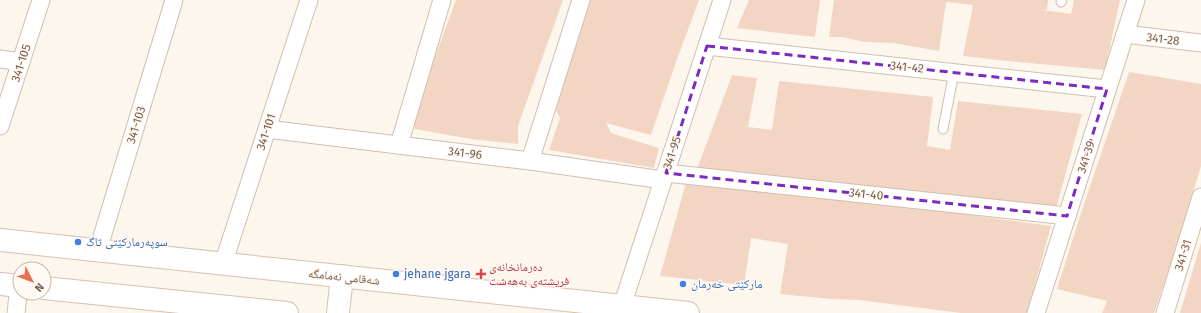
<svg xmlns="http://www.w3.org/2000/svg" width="1201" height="313" font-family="'Fira Sans','Noto Naskh Arabic',sans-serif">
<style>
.building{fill:#f3d5c3}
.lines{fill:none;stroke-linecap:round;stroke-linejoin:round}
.service-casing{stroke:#d1beb0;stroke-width:11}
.minor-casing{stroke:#d1beb0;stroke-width:19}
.secondary-casing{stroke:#d6c0b0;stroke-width:24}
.service{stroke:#fff;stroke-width:9}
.minor{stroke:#fff;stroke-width:17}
.secondary{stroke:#fff;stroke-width:22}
.marked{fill:none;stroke:#7b2cbf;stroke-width:3;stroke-dasharray:8 5;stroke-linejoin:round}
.shop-dot{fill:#3f7fe0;stroke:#fffaf3;stroke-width:1.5}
.health-dot{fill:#e0444e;stroke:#fffaf3;stroke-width:1.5}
.labels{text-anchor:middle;stroke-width:3;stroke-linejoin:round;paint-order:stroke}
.street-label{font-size:12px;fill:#7a5c4d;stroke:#fffaf3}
.shop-label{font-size:12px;fill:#366cbe;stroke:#fffaf3;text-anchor:start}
.health-label{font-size:12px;fill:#be3a42;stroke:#fffaf3;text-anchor:start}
</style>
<rect width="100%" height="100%" fill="#fdf6ec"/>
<!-- building -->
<g class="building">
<polygon points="456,0 563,0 518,126 518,144 471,139 415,129 414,121 429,73"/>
<polygon points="590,0 699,0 676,62 651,135 606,123 611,133 659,148 654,168 549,150 560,118 554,107"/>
<polygon points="749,0 820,0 815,37 737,28"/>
<polygon points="834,0 1048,0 1047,10 1042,10 1071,14 1074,0 1120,0 1105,70 1007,61 963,56 973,5 946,2 939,51 893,43 865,42 842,37 829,37"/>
<polygon points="1129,72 1201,84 1201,166 1177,246 1154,313 1102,313 1107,301 1057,289 1084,204"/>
<polygon points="732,75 757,78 748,127 772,130 779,81 933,97 927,146 950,150 958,101 1082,114 1055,212 696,172"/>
<polygon points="687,179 949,210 970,215 1051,226 1027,313 961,313 859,300 831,299 780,294 788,244 751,238 744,285 660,276"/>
<polygon points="1201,243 1201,313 1180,313"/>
</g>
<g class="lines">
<!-- service casing -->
<g class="service-casing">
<g id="service">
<polyline points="1061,2 1062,0"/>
<polyline points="943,129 954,72"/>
</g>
</g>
<!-- minor casing -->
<g class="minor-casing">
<g id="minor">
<polyline points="1125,34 1201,43"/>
<polyline points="707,46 1107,89"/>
<polyline points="0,59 21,62"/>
<polyline points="0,126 41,0"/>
<polyline points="267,129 530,161 663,180"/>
<polyline points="399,145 442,0"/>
<polyline points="530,161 581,0"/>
<polyline points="666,173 1067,216"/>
<polyline points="98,250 174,0"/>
<polyline points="223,264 309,0"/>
<polyline points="622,306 722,0"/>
<polyline points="16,313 19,286"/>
<polyline points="1036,313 1136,0"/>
<polyline points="1165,313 1201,197"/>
</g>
</g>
<!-- secondary casing -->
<g class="secondary-casing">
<g id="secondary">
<polyline points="0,240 688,313"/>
<polyline points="0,284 20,286"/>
<polyline points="44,288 287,313"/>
<polyline points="338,313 342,276"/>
</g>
</g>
<!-- service -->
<use href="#service" class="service"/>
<!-- minor -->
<use href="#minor" class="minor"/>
<!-- secondary -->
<use href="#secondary" class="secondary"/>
</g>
<!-- marked area -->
<path class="marked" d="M707,46L1107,89L1067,216L666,173Z"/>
<!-- markers -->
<g class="shop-dot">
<circle cx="78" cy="242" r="4"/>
<circle cx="396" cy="274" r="4"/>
<circle cx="683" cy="284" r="4"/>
</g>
<path class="health-dot" d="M479 268h4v4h4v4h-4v4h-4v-4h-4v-4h4z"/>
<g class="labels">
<!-- street labels -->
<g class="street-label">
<text transform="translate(1163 39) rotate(7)" y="4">341-28</text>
<text transform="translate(21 63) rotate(-72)" y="4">341-105</text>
<text transform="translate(907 67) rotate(6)" y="4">341-42</text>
<text transform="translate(136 125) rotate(-73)" y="4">341-103</text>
<text transform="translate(266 132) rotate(-72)" y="4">341-101</text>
<text transform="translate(465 153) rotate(7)" y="4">341-96</text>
<text transform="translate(672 153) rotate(-72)" y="4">341-95</text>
<text transform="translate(1086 157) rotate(-72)" y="4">341-39</text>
<text transform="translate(866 194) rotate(6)" y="4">341-40</text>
<text transform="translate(1183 255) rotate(-73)" y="4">341-31</text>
<text transform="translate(344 277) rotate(6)" y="4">شەقامی نەمامگە</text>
</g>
<!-- shop labels -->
<g class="shop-label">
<text x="86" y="246">سوپەرمارکێتی تاگ</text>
<text x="404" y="278">jehane jgara</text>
<text x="691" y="288">مارکێتی خەرمان</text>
</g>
<!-- health labels -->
<g class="health-label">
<text x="489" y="271">دەرمانخانەی<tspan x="489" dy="14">فریشتەی بەهەشت</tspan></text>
</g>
</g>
<!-- north arrow -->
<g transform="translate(32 281) rotate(132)"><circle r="19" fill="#fffaf3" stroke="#cabbb1"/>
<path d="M0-3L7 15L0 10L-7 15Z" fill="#e76f51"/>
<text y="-6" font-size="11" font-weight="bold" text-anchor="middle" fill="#7a5c4d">N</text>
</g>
</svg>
